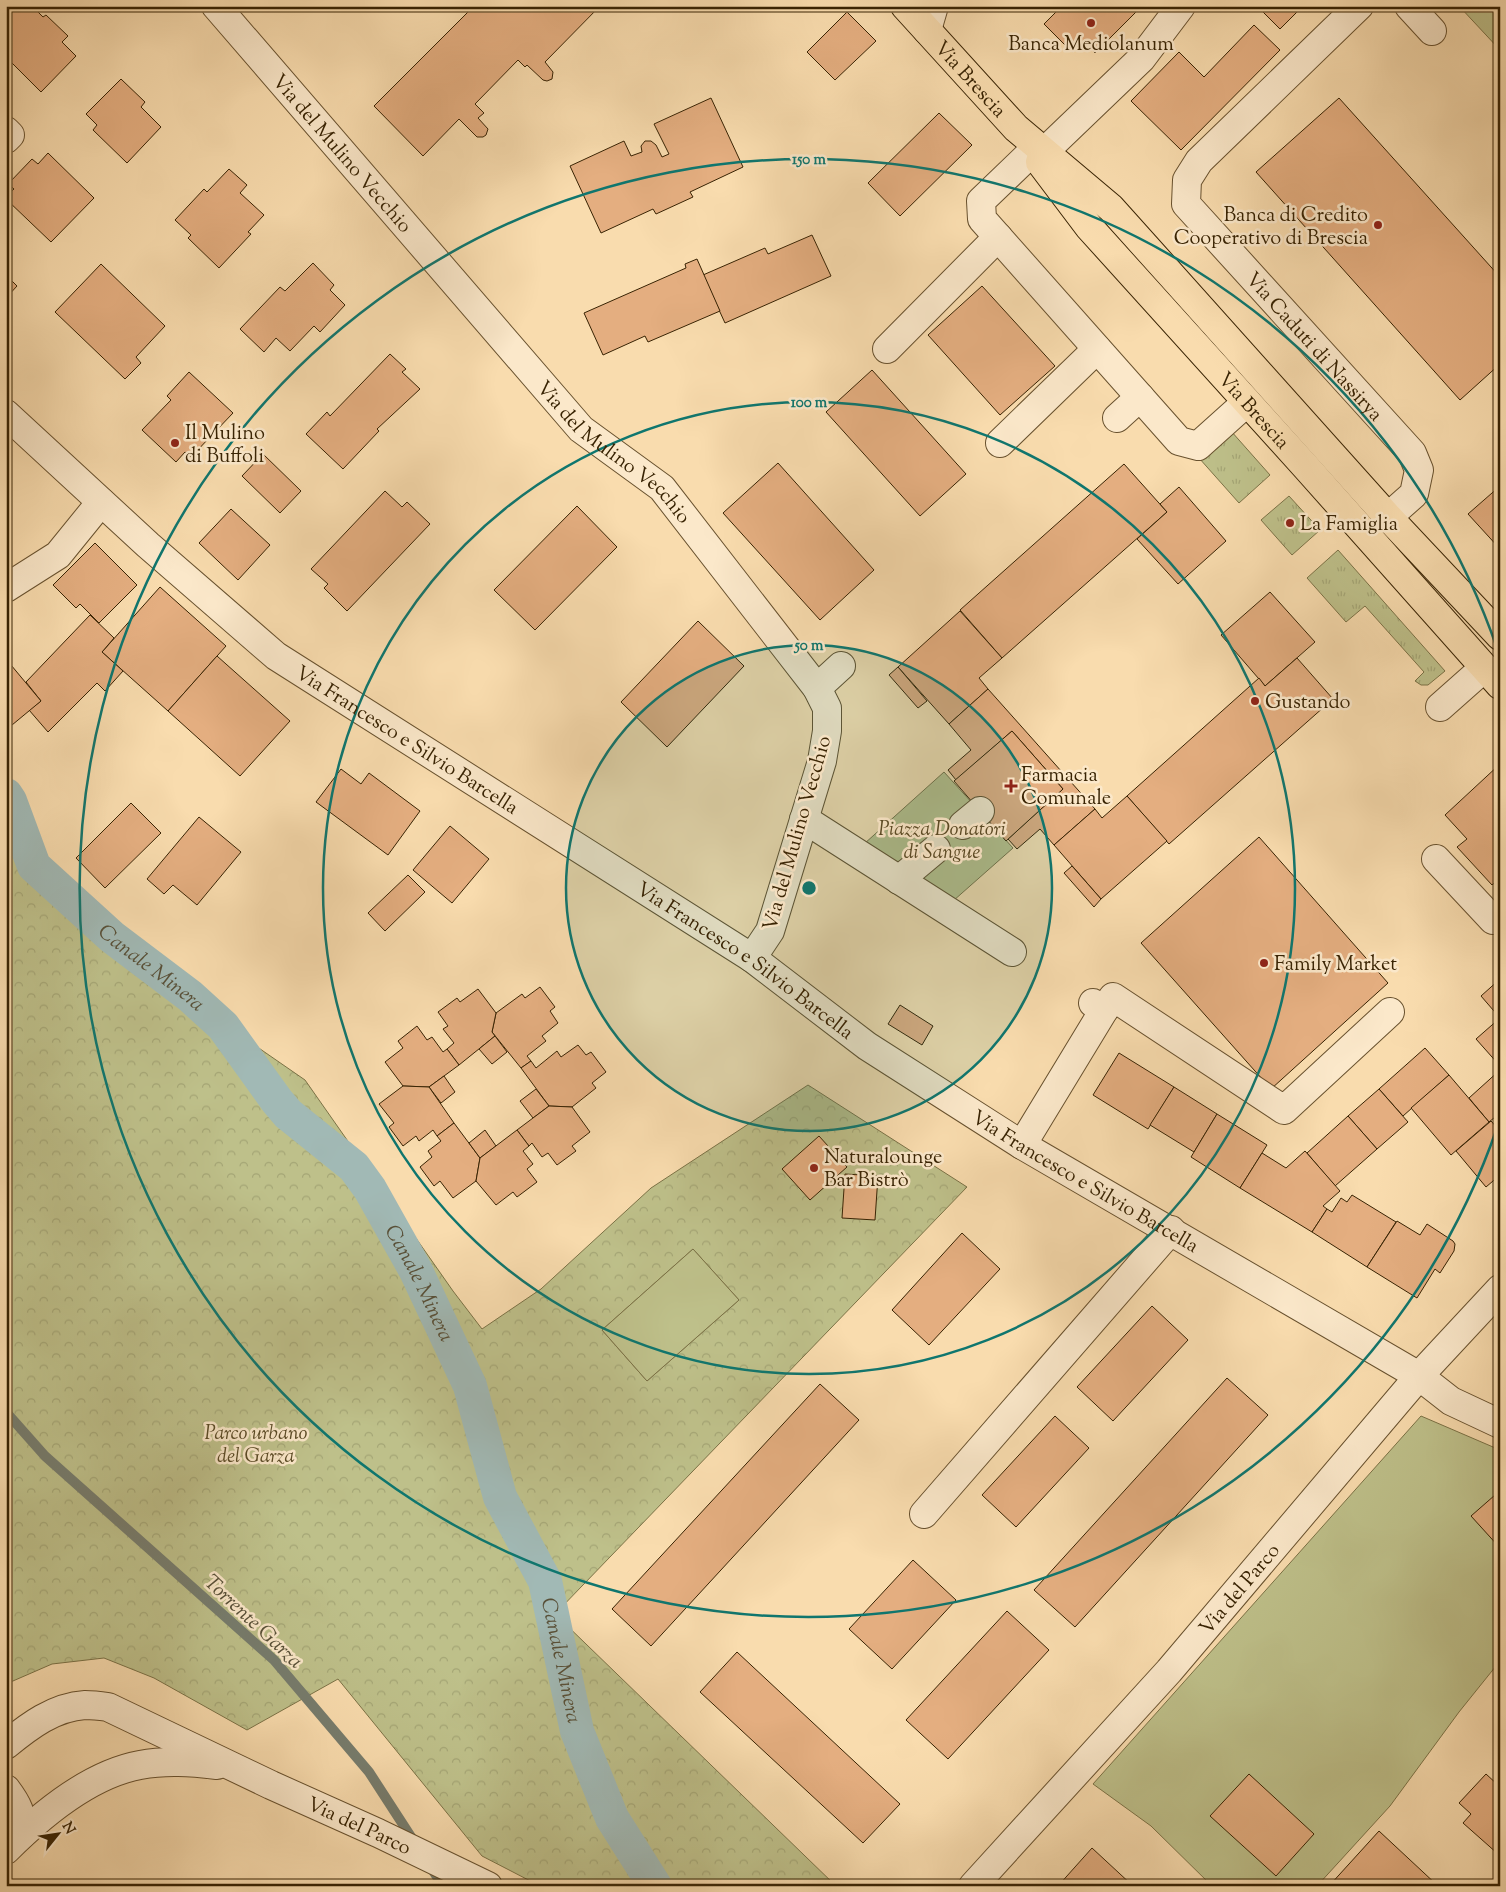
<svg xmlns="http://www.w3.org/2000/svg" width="1506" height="1892" font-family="'Sorts Mill Goudy',serif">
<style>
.grass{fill:url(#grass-tufts);stroke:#7b7246}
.park{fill:url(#park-crowns);stroke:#7b7246;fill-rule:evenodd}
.garden{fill:#bec08a;stroke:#7b7246}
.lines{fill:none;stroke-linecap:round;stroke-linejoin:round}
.stream{stroke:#777d6e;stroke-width:10}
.canal{stroke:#a1b9b5;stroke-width:34}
.building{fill:#e4ae80;stroke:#382303}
.minor-casing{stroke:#68512e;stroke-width:30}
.major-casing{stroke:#382303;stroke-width:30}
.minor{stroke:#fbe8ca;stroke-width:28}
.major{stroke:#f9dcae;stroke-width:28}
.ring{fill:none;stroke:#0f766e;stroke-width:2.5}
.poi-dot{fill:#8f2418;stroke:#fbe8ca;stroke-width:2}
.labels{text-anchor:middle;stroke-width:5;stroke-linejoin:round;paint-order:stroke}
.poi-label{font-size:20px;fill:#382303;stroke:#fbe8ca;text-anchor:start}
.street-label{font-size:20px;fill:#382303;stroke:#fbe8ca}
.park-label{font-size:20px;font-style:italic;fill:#5a4a25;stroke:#fbe8ca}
.water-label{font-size:21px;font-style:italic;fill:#585038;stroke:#fbe8ca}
.centre{fill:#0f766e;stroke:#fbe8ca;stroke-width:2.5}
.ring-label{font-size:15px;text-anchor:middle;font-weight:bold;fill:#0f766e;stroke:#fbe8ca;stroke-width:5;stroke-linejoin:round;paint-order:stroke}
</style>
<defs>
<pattern id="grass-tufts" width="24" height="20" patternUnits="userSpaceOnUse" patternTransform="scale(1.25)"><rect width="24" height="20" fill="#bec08a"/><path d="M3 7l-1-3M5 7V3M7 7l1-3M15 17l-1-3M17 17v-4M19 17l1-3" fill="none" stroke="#a4a575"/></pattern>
<pattern id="park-crowns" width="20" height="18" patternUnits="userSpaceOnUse" patternTransform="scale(1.25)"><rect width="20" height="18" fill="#bec08a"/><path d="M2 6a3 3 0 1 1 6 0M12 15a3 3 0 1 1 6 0" fill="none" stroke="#a4a575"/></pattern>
</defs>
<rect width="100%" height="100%" fill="#f9dcae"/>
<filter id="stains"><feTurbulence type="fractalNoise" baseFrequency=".004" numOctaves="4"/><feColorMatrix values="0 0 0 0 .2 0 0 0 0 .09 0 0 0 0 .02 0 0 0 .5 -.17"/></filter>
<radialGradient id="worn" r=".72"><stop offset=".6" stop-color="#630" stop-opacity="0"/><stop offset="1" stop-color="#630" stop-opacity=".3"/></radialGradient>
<!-- grass -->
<g class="grass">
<polygon points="1231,431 1270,475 1239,503 1199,458"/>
<polygon points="1289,496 1320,530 1292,555 1261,520"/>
<polygon points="1338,550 1445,671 1428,685 1421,685 1415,681 1424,672 1365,606 1346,622 1307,578"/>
</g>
<!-- park -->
<path class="park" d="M6,848L88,930L305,1080L453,1291L482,1329L541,1289L651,1188L808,1085L967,1187L555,1614L836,1886H540L482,1856L338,1679L247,1730L154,1678L104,1658L52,1664L6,1684ZM693,1249L739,1300L647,1381L602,1330Z"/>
<!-- garden -->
<g class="garden">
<polygon points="1459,6 1500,6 1500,50"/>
<polygon points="944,772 1013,848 953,901 864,844"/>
<polygon points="693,1249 739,1300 647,1381 602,1330"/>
<polygon points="1421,1416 1500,1450 1500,1661 1459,1712 1390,1806 1317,1886 1212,1886 1151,1826 1093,1784"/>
</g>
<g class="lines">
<!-- stream -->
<g class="stream">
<polyline points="6,1412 45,1456 274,1660 369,1772 415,1843"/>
<polyline points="430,1866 443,1886"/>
</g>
<!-- canal -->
<path class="canal" id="s1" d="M6,795L10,801L34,866L112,937L190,996L223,1026L277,1101L288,1114L354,1167L370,1189L416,1271L470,1386L500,1497L545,1581L577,1731L612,1818L655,1886"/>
</g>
<!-- building -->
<g class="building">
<polygon points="6,6 32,6 43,17 46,15 68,36 62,42 76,56 41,92 6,57"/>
<polygon points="474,6 497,8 499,6 600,6 545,62 553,72 552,79 547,81 543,80 527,65 525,67 518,60 475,104 484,113 478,118 488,129 486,135 483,137 477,137 459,119 423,156 374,106"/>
<polygon points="1050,6 1132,6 1137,11 1095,53 1084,41 1072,52 1044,24 1056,12"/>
<polygon points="1257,6 1303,6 1280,29"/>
<polygon points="847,12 876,41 835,80 807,52"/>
<polygon points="1254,25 1280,50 1181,150 1131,101 1179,52 1204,77"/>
<polygon points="121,79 145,102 141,107 161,127 127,163 93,130 97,125 86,114"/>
<polygon points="711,98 743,167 690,192 693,197 656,214 653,209 601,233 570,166 624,141 631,156 642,152 641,146 645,141 651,141 656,145 662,157 669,154 654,124"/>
<polygon points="1339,98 1500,277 1500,364 1460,400 1256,172"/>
<polygon points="939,113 972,145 900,216 868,183"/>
<polygon points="48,153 94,198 51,242 6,199 6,196 14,189 8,184 32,159 38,164"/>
<polygon points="229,169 247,185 240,193 264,215 248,232 251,234 219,268 188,238 191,235 175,220 204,189 207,192"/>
<polygon points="812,235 831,276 725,323 703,275 765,248 768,254"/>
<polygon points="697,259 720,311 648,342 645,336 603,355 584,313 686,268 685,264"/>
<polygon points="313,263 334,285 330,290 345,305 320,332 314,326 290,351 276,338 264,352 240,329 280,287 285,291"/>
<polygon points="101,264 165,326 136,357 141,363 125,379 55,312"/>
<polygon points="6,275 17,286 6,298"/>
<polygon points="982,286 1055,366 1000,415 928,335"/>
<polygon points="390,354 406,369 402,372 420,389 377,429 379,431 343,469 306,434 327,412 330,416"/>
<polygon points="872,370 966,474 920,516 826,412"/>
<polygon points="189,372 233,413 191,457 185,452 176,462 142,430 171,400 167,396"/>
<polygon points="263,454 301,491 280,513 242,476"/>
<polygon points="778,463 874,570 820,620 723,513"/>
<polygon points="1124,464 1167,512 1002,658 960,610"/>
<polygon points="1500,486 1500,549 1468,514"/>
<polygon points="1179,487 1226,541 1178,584 1137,539 1167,512 1160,504"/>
<polygon points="385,491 402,507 407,502 430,524 347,611 324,588 328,584 311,569"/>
<polygon points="577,506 617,547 535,630 494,590"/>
<polygon points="231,509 270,545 238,580 199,543"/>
<polygon points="95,543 137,585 99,623 80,604 76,608 53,585"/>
<polygon points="160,587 226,646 168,711 102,652"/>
<polygon points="1270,592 1315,642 1265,686 1221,635"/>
<polygon points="960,611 1002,658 979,678 988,689 949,724 898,667"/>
<polygon points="90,615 114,638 102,652 123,671 105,691 97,683 48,732 29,710 41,701 26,682"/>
<polygon points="698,621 744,666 667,747 621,702"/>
<polygon points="217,656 290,721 240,776 168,711"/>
<polygon points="1297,658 1333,699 1169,844 1127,796 1259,678 1265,686"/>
<polygon points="6,659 41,701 12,725 6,719"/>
<polygon points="898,667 927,701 918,708 889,675"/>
<polygon points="988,689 1095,809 1054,845 1040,829 1017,849 1008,839 1063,789 1012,731 956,780 948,770 971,750 949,724"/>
<polygon points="1012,731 1063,789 1006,841 954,781"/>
<polygon points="1500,764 1500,878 1492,885 1457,847 1467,839 1445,815"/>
<polygon points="341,769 361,784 369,773 420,811 388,855 316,802"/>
<polygon points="1127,796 1167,841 1101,899 1054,845 1095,809 1102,818"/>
<polygon points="131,803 161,833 105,888 76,858"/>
<polygon points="199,817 241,852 197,905 173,885 164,894 147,879"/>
<polygon points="450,826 489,859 452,903 413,870"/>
<polygon points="1259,837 1388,983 1271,1089 1141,943"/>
<polygon points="1072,866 1101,899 1094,907 1064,873"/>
<polygon points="408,875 425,892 385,931 368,913"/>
<polygon points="1500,979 1500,1018 1481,996"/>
<polygon points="540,987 555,1007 550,1011 558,1023 542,1036 546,1041 527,1056 531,1061 521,1068 492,1032 496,1013 522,994 525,998"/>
<polygon points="478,989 496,1013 492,1032 495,1036 459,1065 447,1049 454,1043 443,1029 448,1026 438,1012 457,998 460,1002"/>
<polygon points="900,1005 933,1026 922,1045 888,1024"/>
<polygon points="1500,1018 1500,1066 1476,1039"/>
<polygon points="417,1026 427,1040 432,1037 443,1052 447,1049 459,1065 429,1087 403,1086 385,1062 403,1048 398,1041"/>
<polygon points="495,1036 507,1052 492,1064 479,1049"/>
<polygon points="578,1045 586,1055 591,1052 606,1072 592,1083 596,1088 572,1107 549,1106 521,1068 531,1061 536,1068 557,1051 561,1057"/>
<polygon points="1425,1048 1449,1075 1403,1116 1379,1089"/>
<polygon points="1119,1053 1174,1087 1148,1129 1093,1095"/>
<polygon points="1500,1070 1500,1113 1489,1122 1469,1098"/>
<polygon points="1449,1075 1489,1122 1451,1155 1411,1108"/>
<polygon points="444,1076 455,1092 441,1103 429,1087"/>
<polygon points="403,1086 429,1087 454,1123 437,1136 433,1130 419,1141 416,1136 403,1146 389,1127 394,1123 379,1104"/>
<polygon points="1174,1087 1217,1114 1194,1152 1150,1125"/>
<polygon points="536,1089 549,1106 533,1118 520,1101"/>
<polygon points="1379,1089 1408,1122 1377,1149 1348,1116"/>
<polygon points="549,1106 572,1107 590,1132 572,1146 576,1151 557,1165 548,1153 542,1157 532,1143 529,1146 517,1130"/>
<polygon points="1217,1114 1267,1145 1240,1188 1191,1157"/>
<polygon points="1348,1116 1377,1149 1335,1186 1307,1153"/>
<polygon points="1491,1121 1500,1131 1500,1175 1486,1187 1456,1151"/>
<polygon points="454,1123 480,1158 476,1181 453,1198 440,1181 434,1186 420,1167 432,1157 428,1151 441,1141 437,1136"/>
<polygon points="485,1130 496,1146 480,1158 469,1143"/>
<polygon points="517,1130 529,1146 523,1151 533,1164 527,1169 537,1182 517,1197 513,1192 496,1205 476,1181 480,1158"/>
<polygon points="819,1136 847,1167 810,1200 782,1169"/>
<polygon points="1305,1151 1340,1191 1323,1206 1327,1209 1312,1232 1240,1188 1262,1153 1286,1168"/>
<polygon points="845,1174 878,1176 875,1220 842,1218"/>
<polygon points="1352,1195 1396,1222 1367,1267 1312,1232 1327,1209 1332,1212 1341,1198 1347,1202"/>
<polygon points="1397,1221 1420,1235 1427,1224 1453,1241 1455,1244 1454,1251 1440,1273 1435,1269 1417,1298 1367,1267"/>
<polygon points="962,1233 1000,1269 929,1345 892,1310"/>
<polygon points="1152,1306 1188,1340 1113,1421 1077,1387"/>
<polygon points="1227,1378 1268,1415 1075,1627 1034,1590"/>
<polygon points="820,1384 859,1420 651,1646 612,1609"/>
<polygon points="1055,1416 1089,1448 1016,1527 982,1495"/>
<polygon points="1495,1495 1500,1499 1500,1548 1471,1516"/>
<polygon points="913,1560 956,1600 892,1669 849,1629"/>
<polygon points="1007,1611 1049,1650 948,1759 906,1720"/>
<polygon points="737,1652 900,1804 863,1843 700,1692"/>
<polygon points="1249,1774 1314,1834 1276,1876 1210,1816"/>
<polygon points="1486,1774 1498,1785 1500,1783 1500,1852 1498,1854 1463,1823 1471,1814 1459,1803"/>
<polygon points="1379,1831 1438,1886 1329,1886"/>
<polygon points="1092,1848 1133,1886 1058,1886"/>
</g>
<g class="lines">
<!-- minor casing -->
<g class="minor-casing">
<g id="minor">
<path id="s2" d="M216,6L581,429L662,488L817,688L827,708V731L822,761L770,931L752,958"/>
<path id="s3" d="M1359,6L1199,161L1187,180L1186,204L1412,453L1419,470L1414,494L1388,517"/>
<polyline points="1409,6 1432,31"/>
<polyline points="927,30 934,6"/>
<polyline points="6,131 10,135 6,139"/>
<polyline points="1032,152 981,201 982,219 1179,441 1198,446 1247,402"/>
<polyline points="1044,152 1141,59 1181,6"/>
<polyline points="887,349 998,237"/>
<path id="s4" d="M6,414L148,545L276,656L752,958L867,1046L1022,1145L1419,1376L1451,1401L1500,1424"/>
<polyline points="1117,418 1140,397"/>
<polyline points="1000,443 1097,349"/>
<polyline points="6,588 58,555 101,502"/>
<polyline points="817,688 841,666"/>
<polyline points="1440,707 1484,668"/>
<polyline points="804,819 1012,952"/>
<polyline points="963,825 980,811"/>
<polyline points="1436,859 1493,920 1500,920"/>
<polyline points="899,880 936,849"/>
<polyline points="1104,1010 1113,997 1284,1110 1390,1012"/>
<polyline points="1022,1145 1104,1010 1093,1003"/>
<polyline points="924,1514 1171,1230"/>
<path id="s5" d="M6,1745C29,1726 54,1707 85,1705C92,1705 101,1706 108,1707L271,1785L378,1833L488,1886"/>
<path d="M6,1789C18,1805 22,1813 22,1834"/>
<path d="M6,1850C41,1815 91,1774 140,1765C166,1760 191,1762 217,1765"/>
<path id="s6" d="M973,1886L1169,1671L1419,1376L1500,1289"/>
</g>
</g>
<!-- major casing -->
<g class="major-casing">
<g id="major">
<path id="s7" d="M905,6L1016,128L1111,208L1388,517L1500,636"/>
<path id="s8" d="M1040,162L1089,227L1306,467L1500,685"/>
</g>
</g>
<!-- minor -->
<use href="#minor" class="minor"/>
<!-- major -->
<use href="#major" class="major"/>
</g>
<!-- distance rings -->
<circle cx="809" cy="888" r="243" fill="#0f766e" fill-opacity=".12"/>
<g class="ring">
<circle cx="809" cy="888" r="243"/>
<circle cx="809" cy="888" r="486"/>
<path d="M1498 1125A729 729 0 1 1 1498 651"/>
</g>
<!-- markers -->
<g class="poi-dot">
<circle cx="1091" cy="23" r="5"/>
<circle cx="1378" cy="225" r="5"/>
<circle cx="175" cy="443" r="5"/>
<circle cx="1290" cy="523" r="5"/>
<circle cx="1255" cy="701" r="5"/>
<path d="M1008.5 778.5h5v5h5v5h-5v5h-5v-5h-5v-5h5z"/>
<circle cx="1264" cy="963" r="5"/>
<circle cx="814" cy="1168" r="5"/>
</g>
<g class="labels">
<!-- poi labels -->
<g class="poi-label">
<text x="1091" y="50" text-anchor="middle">Banca Mediolanum</text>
<text x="1368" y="221" text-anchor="end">Banca di Credito<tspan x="1368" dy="23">Cooperativo di Brescia</tspan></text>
<text x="185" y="439">Il Mulino<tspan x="185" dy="23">di Buffoli</tspan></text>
<text x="1300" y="530">La Famiglia</text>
<text x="1265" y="708">Gustando</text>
<text x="1021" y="781">Farmacia<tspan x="1021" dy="23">Comunale</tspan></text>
<text x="1274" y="970">Family Market</text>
<text x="824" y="1163">Naturalounge<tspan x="824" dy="23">Bar Bistrò</tspan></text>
</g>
<!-- street labels -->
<g class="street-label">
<text dy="7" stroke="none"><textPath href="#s7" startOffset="98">Via Brescia</textPath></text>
<text dy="7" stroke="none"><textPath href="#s2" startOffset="194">Via del Mulino Vecchio</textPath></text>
<text dy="7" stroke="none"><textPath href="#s3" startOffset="461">Via Caduti di Nassirya</textPath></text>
<text dy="7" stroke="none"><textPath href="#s8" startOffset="328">Via Brescia</textPath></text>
<text dy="7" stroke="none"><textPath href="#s2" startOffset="599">Via del Mulino Vecchio</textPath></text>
<text dy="7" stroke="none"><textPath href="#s4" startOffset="518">Via Francesco e Silvio Barcella</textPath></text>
<text transform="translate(796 833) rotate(-74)" y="7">Via del Mulino Vecchio</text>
<text dy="7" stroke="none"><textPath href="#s4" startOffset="922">Via Francesco e Silvio Barcella</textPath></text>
<text dy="7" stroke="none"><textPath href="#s4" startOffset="1328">Via Francesco e Silvio Barcella</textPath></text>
<text dy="7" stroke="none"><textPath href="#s6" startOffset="399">Via del Parco</textPath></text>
<text dy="7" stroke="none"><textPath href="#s5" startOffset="391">Via del Parco</textPath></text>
</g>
<!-- park labels -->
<g class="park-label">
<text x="942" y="835">Piazza Donatori<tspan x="942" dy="23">di Sangue</tspan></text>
<text x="256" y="1439">Parco urbano<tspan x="256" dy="23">del Garza</tspan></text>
</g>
<!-- water labels -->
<g class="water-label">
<text dy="7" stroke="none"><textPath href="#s1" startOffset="232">Canale Minera</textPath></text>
<text dy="7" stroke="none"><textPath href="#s1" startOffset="652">Canale Minera</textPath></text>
<text transform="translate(254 1621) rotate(43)" y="7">Torrente Garza</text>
<text dy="7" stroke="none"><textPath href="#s1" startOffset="1058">Canale Minera</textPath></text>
</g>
</g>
<circle cx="809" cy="888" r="8" class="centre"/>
<g class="ring-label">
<text x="809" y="164">150 m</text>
<text x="809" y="407">100 m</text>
<text x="809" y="650">50 m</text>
</g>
<!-- margin -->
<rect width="1506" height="1892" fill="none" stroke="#f9dcae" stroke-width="25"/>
<rect x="8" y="8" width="1491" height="1877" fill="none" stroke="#382303" stroke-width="2.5"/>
<rect x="12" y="12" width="1481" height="1867" fill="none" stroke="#382303"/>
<!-- north arrow -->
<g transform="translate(58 1834) rotate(60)" stroke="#fbe8ca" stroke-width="4" paint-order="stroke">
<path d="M0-4L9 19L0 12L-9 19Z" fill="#382303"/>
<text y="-8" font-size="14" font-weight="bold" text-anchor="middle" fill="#382303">N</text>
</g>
<rect width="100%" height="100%" filter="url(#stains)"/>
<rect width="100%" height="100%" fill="url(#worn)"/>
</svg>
